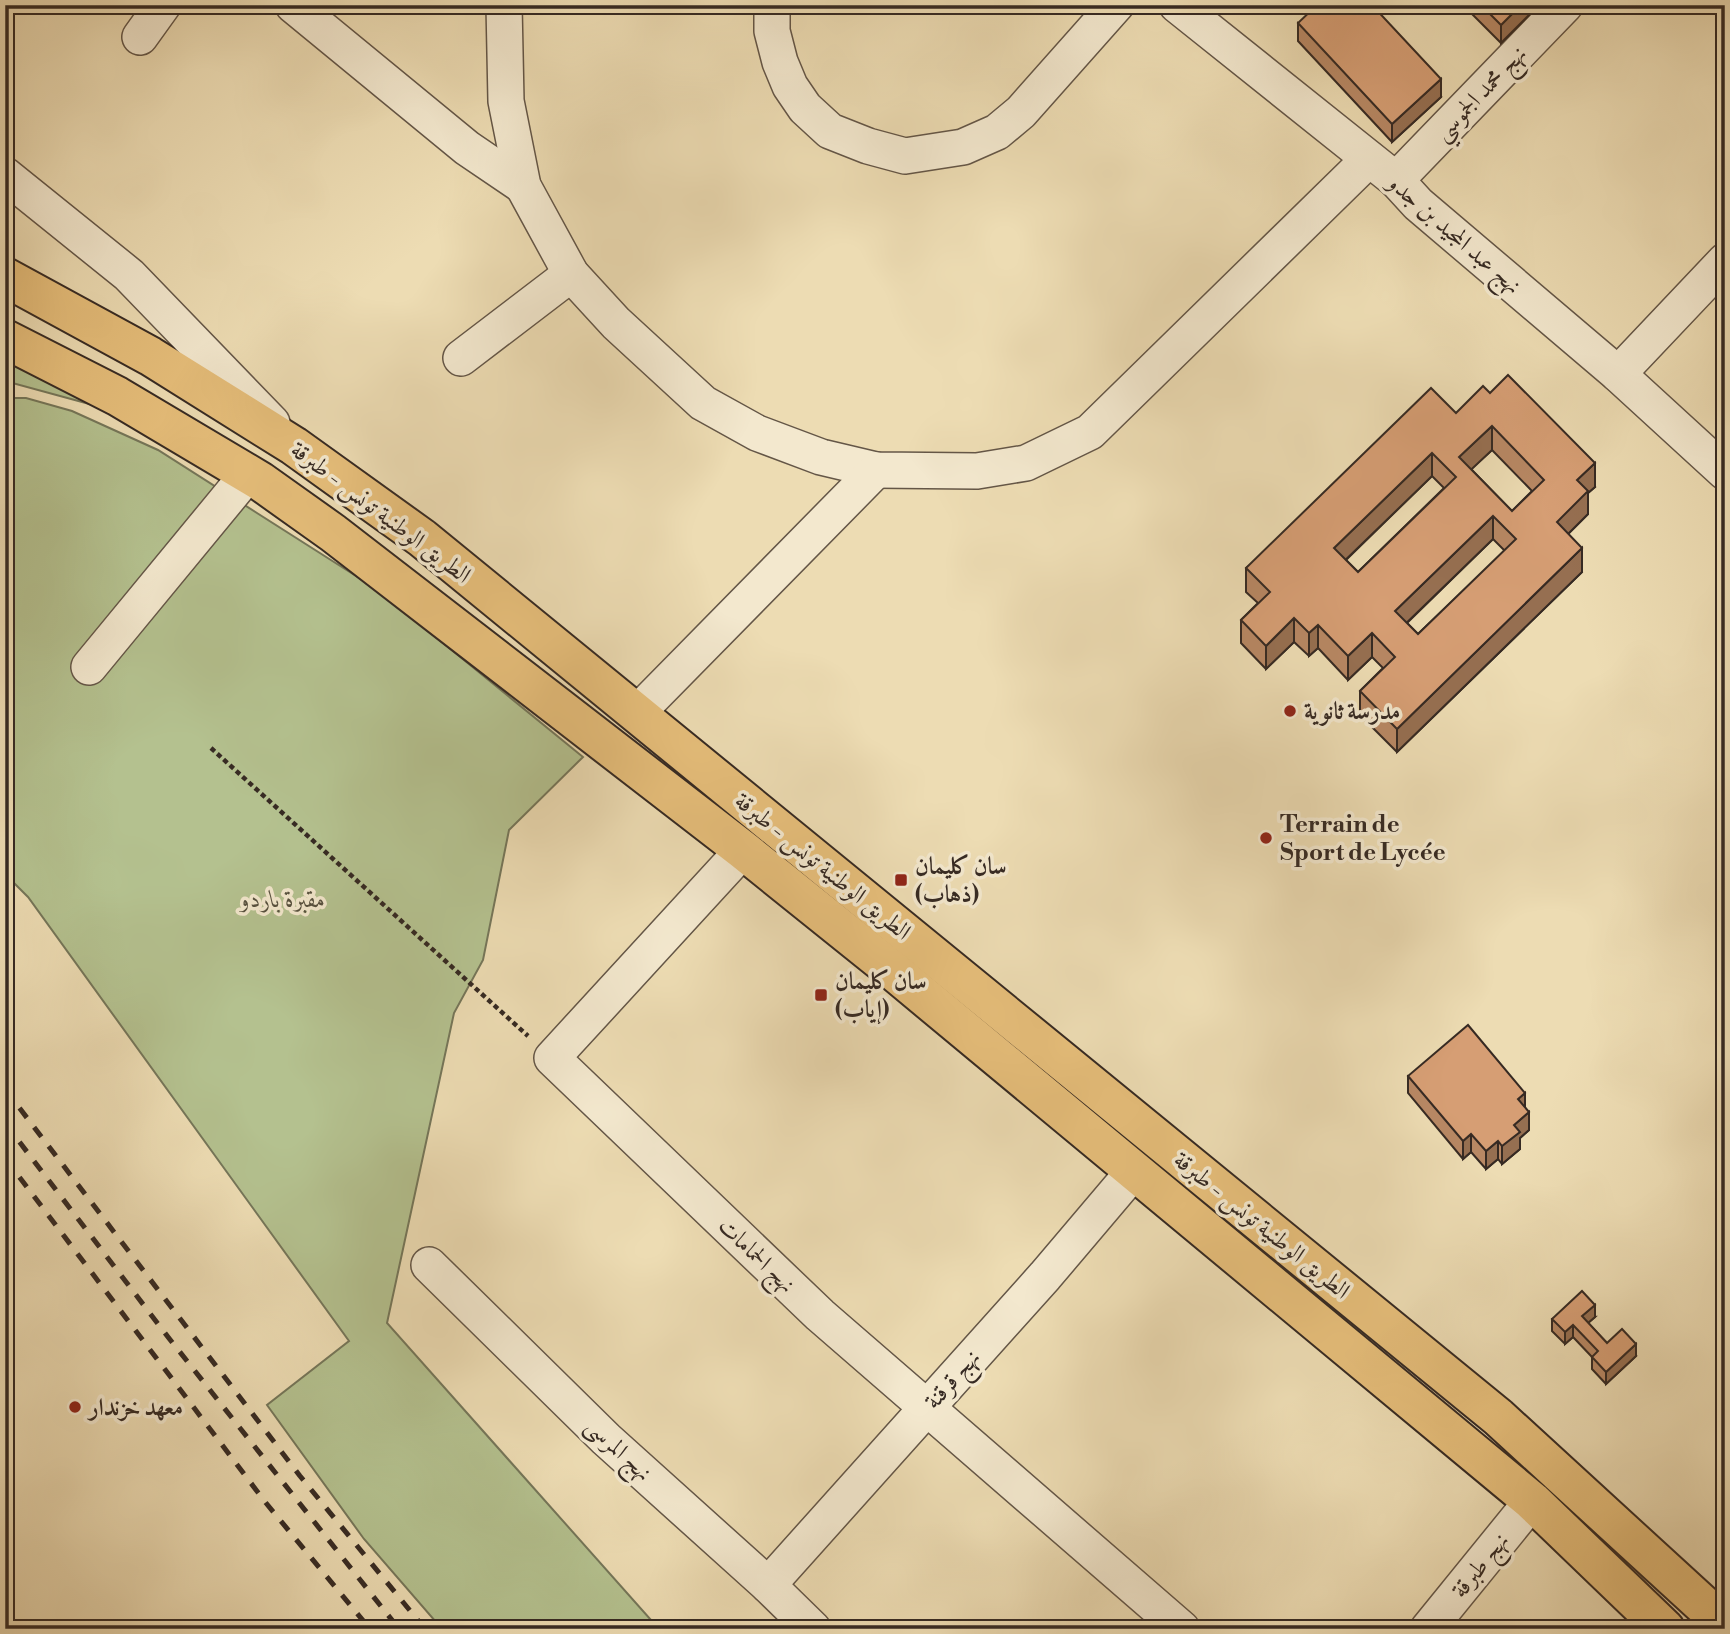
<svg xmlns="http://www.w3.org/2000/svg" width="1730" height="1634" font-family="'Libre Bodoni',Amiri,serif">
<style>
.green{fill:#b4c18f;stroke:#757659;stroke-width:2}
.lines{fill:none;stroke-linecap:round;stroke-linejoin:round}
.minor-casing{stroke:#645647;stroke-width:38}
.major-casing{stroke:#362a23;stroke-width:42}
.path{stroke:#362a23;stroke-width:4.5;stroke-dasharray:5 3.5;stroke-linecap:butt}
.minor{stroke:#f3e8ce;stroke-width:35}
.major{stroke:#e6be7a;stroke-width:38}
.rail{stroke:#362a23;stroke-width:5;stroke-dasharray:12 12;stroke-linecap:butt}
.wall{fill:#b88864;stroke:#362a23;stroke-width:2;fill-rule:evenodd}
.shaded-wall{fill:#966f51;stroke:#362a23;stroke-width:2}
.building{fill:#d69e74;stroke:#362a23;stroke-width:2;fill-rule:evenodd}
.poi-dot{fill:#8f2418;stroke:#f3e8ce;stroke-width:2.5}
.labels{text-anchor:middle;stroke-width:7;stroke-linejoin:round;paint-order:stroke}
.street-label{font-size:24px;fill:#362a23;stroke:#f3e8ce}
.poi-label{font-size:24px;font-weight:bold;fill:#362a23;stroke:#f3e8ce;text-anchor:start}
.park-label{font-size:24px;font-style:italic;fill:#56503e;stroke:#f3e8ce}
</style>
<rect width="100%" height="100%" fill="#eddcb3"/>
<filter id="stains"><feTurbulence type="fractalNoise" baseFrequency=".00286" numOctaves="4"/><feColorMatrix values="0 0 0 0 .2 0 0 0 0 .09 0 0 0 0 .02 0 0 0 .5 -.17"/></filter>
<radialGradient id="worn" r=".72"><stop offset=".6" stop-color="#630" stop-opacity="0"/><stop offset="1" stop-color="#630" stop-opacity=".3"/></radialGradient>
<!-- green -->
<g class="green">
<polygon points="5,353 104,408 5,381"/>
<polygon points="5,398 26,398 72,411 158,450 378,590 583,757 509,830 483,960 454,1013 387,1323 659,1629 442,1629 364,1539 267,1405 349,1341 28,897 5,874"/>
</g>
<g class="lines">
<!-- minor casing -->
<g class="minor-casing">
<g id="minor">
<polyline points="293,5 467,148 523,186"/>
<polyline points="504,5 506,101 523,186 571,274 616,323 703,403 757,433 821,457 876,470 977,471 1026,463 1090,432 1369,159"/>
<polyline points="772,5 772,31 780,62 790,86 805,108 830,131 868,146 905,156 963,147 997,132 1021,112 1116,5"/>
<polyline points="1177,5 1396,180 1418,204 1618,374 1725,472"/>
<polyline points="140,37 163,5"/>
<polyline points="5,175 129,275 272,423"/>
<polyline points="1396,180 1565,5"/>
<polyline points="461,358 571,274"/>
<polyline points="1618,374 1725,261"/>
<polyline points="89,667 248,474"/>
<polyline points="637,713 876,470"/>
<polyline points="743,850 552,1058 820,1315 1182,1629"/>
<polyline points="429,1265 606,1439 768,1585 813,1629"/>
<polyline points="768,1585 1045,1276 1134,1171"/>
<polyline points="1428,1629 1532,1501"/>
</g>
</g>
<!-- major casing -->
<g class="major-casing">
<g id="major">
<polyline points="5,277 150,356 294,446 422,538 1498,1417 1725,1625"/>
<polyline points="5,339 117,396 260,481 333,533 743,850 891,969 1532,1501 1665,1629"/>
</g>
</g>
<!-- path -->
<polyline class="path" points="211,748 528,1036"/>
<!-- minor -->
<use href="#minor" class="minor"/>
<!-- major -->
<use href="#major" class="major"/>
<!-- rail -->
<g class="rail">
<polyline points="5,1089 300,1476 425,1629"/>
<polyline points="5,1123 168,1337 399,1629"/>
<polyline points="5,1158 266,1503 370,1629"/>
</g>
</g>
<!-- wall -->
<g class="wall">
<polygon points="1463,5 1538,5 1538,6 1501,43"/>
<polygon points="1298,23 1441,97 1392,142 1298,41"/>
<path d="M1490,393L1595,487L1588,493V514L1568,534L1582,572L1397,752L1360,715V691L1383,668L1372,657L1348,680L1318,648L1309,656L1294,642L1266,669L1241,643V620L1258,603L1246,592V568L1456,413ZM1492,450L1532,491L1512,511L1471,469ZM1432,476L1444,488L1358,572L1346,560ZM1493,539L1505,551L1418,634L1407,623Z"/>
<polygon points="1408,1076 1525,1107 1529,1130 1520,1138 1520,1149 1502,1164 1498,1159 1486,1169 1471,1152 1463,1159 1408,1093"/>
<polygon points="1595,1317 1588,1323 1607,1343 1636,1356 1606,1384 1592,1369 1592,1357 1573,1337 1565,1344 1552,1331 1552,1319"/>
</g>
<!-- shaded-wall -->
<g class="shaded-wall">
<polygon points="1521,5 1538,6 1501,43 1501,25"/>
<polygon points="1441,79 1441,97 1392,142 1392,124"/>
<polygon points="1492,426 1492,450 1459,481 1459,457"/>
<polygon points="1432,453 1432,476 1334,571 1334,548"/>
<polygon points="1595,463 1595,487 1588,493 1588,514 1557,545 1557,522 1577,480"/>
<polygon points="1493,516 1493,539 1395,634 1395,611"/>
<polygon points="1582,548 1582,572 1397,752 1397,729"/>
<polygon points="1294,618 1294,642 1266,669 1266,646"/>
<polygon points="1318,625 1318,648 1309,656 1309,633"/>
<polygon points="1372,633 1372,657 1348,680 1348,656"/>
<polygon points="1525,1093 1525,1111 1518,1099"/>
<polygon points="1529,1112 1529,1130 1520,1138 1520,1149 1502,1164 1502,1146 1514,1125"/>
<polygon points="1471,1134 1471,1152 1463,1159 1463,1141"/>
<polygon points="1498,1141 1498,1159 1486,1169 1486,1151"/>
<polygon points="1595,1305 1595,1317 1582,1328 1582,1316"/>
<polygon points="1573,1325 1573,1337 1565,1344 1565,1332"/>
<polygon points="1636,1344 1636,1356 1606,1384 1606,1372"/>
</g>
<!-- building -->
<g class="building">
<polygon points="1317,5 1372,5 1441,79 1392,124 1298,23"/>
<polygon points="1481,5 1521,5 1501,25"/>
<path d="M1508,375L1595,463L1577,480L1588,491L1557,522L1582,548L1397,729L1360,691L1395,657L1372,633L1348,656L1318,625L1309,633L1294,618L1266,646L1241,620L1270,592L1246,568L1431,388L1456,413L1483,386L1490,393ZM1492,426L1544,480L1512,511L1459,457ZM1432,453L1456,477L1358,572L1334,548ZM1493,516L1516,539L1418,634L1395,611Z"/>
<polygon points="1468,1025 1525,1093 1518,1099 1529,1112 1514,1125 1520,1132 1502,1146 1498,1141 1486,1151 1471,1134 1463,1141 1408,1076"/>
<polygon points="1582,1291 1595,1305 1582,1316 1607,1343 1622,1329 1636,1344 1606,1372 1592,1357 1598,1351 1573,1325 1565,1332 1552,1319"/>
</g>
<!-- markers -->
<g class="poi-dot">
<circle cx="1290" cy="711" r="7"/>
<circle cx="1266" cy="838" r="7"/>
<rect x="894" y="873" width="14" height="14" rx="3.5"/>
<rect x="814" y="988" width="14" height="14" rx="3.5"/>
<circle cx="75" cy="1407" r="7"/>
</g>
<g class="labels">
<!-- street labels -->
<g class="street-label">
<text transform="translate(1480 93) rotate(-46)" y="8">نهج محمد الجموسي</text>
<text transform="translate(1455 234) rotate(41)" y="8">نهج عبد المجيد بن جدو</text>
<text transform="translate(381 512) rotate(37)" y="8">الطريق الوطنية تونس - طبرقة</text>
<text transform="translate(823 866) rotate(39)" y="8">الطريق الوطنية تونس - طبرقة</text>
<text transform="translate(1262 1225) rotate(39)" y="8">الطريق الوطنية تونس - طبرقة</text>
<text transform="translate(757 1255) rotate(44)" y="8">نهج الحمامات</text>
<text transform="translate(952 1379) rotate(-48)" y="8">نهج قرقنة</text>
<text transform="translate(619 1449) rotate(43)" y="8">نهج المرسى</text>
<text transform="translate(1480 1565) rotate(-51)" y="8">نهج طبرقة</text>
</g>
<!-- poi labels -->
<g class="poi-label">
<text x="1304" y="719">مدرسة ثانوية</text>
<text x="1280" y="832">Terrain de<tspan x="1280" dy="28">Sport de Lycée</tspan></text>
<text x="915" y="874">سان كليمان<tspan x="915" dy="28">(ذهاب)</tspan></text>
<text x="835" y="989">سان كليمان<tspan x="835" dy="28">(إياب)</tspan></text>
<text x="89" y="1415">معهد خزندار</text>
</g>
<!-- park labels -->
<g class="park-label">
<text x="283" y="907">مقبرة باردو</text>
</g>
</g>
<!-- margin -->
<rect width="1730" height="1634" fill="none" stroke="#eddcb3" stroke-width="28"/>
<rect x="7" y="7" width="1716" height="1620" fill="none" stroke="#362a23" stroke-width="3.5"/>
<rect x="14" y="14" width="1702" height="1606" fill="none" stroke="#362a23" stroke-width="2"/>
<rect width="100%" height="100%" filter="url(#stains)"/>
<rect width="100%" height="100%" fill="url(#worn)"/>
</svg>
